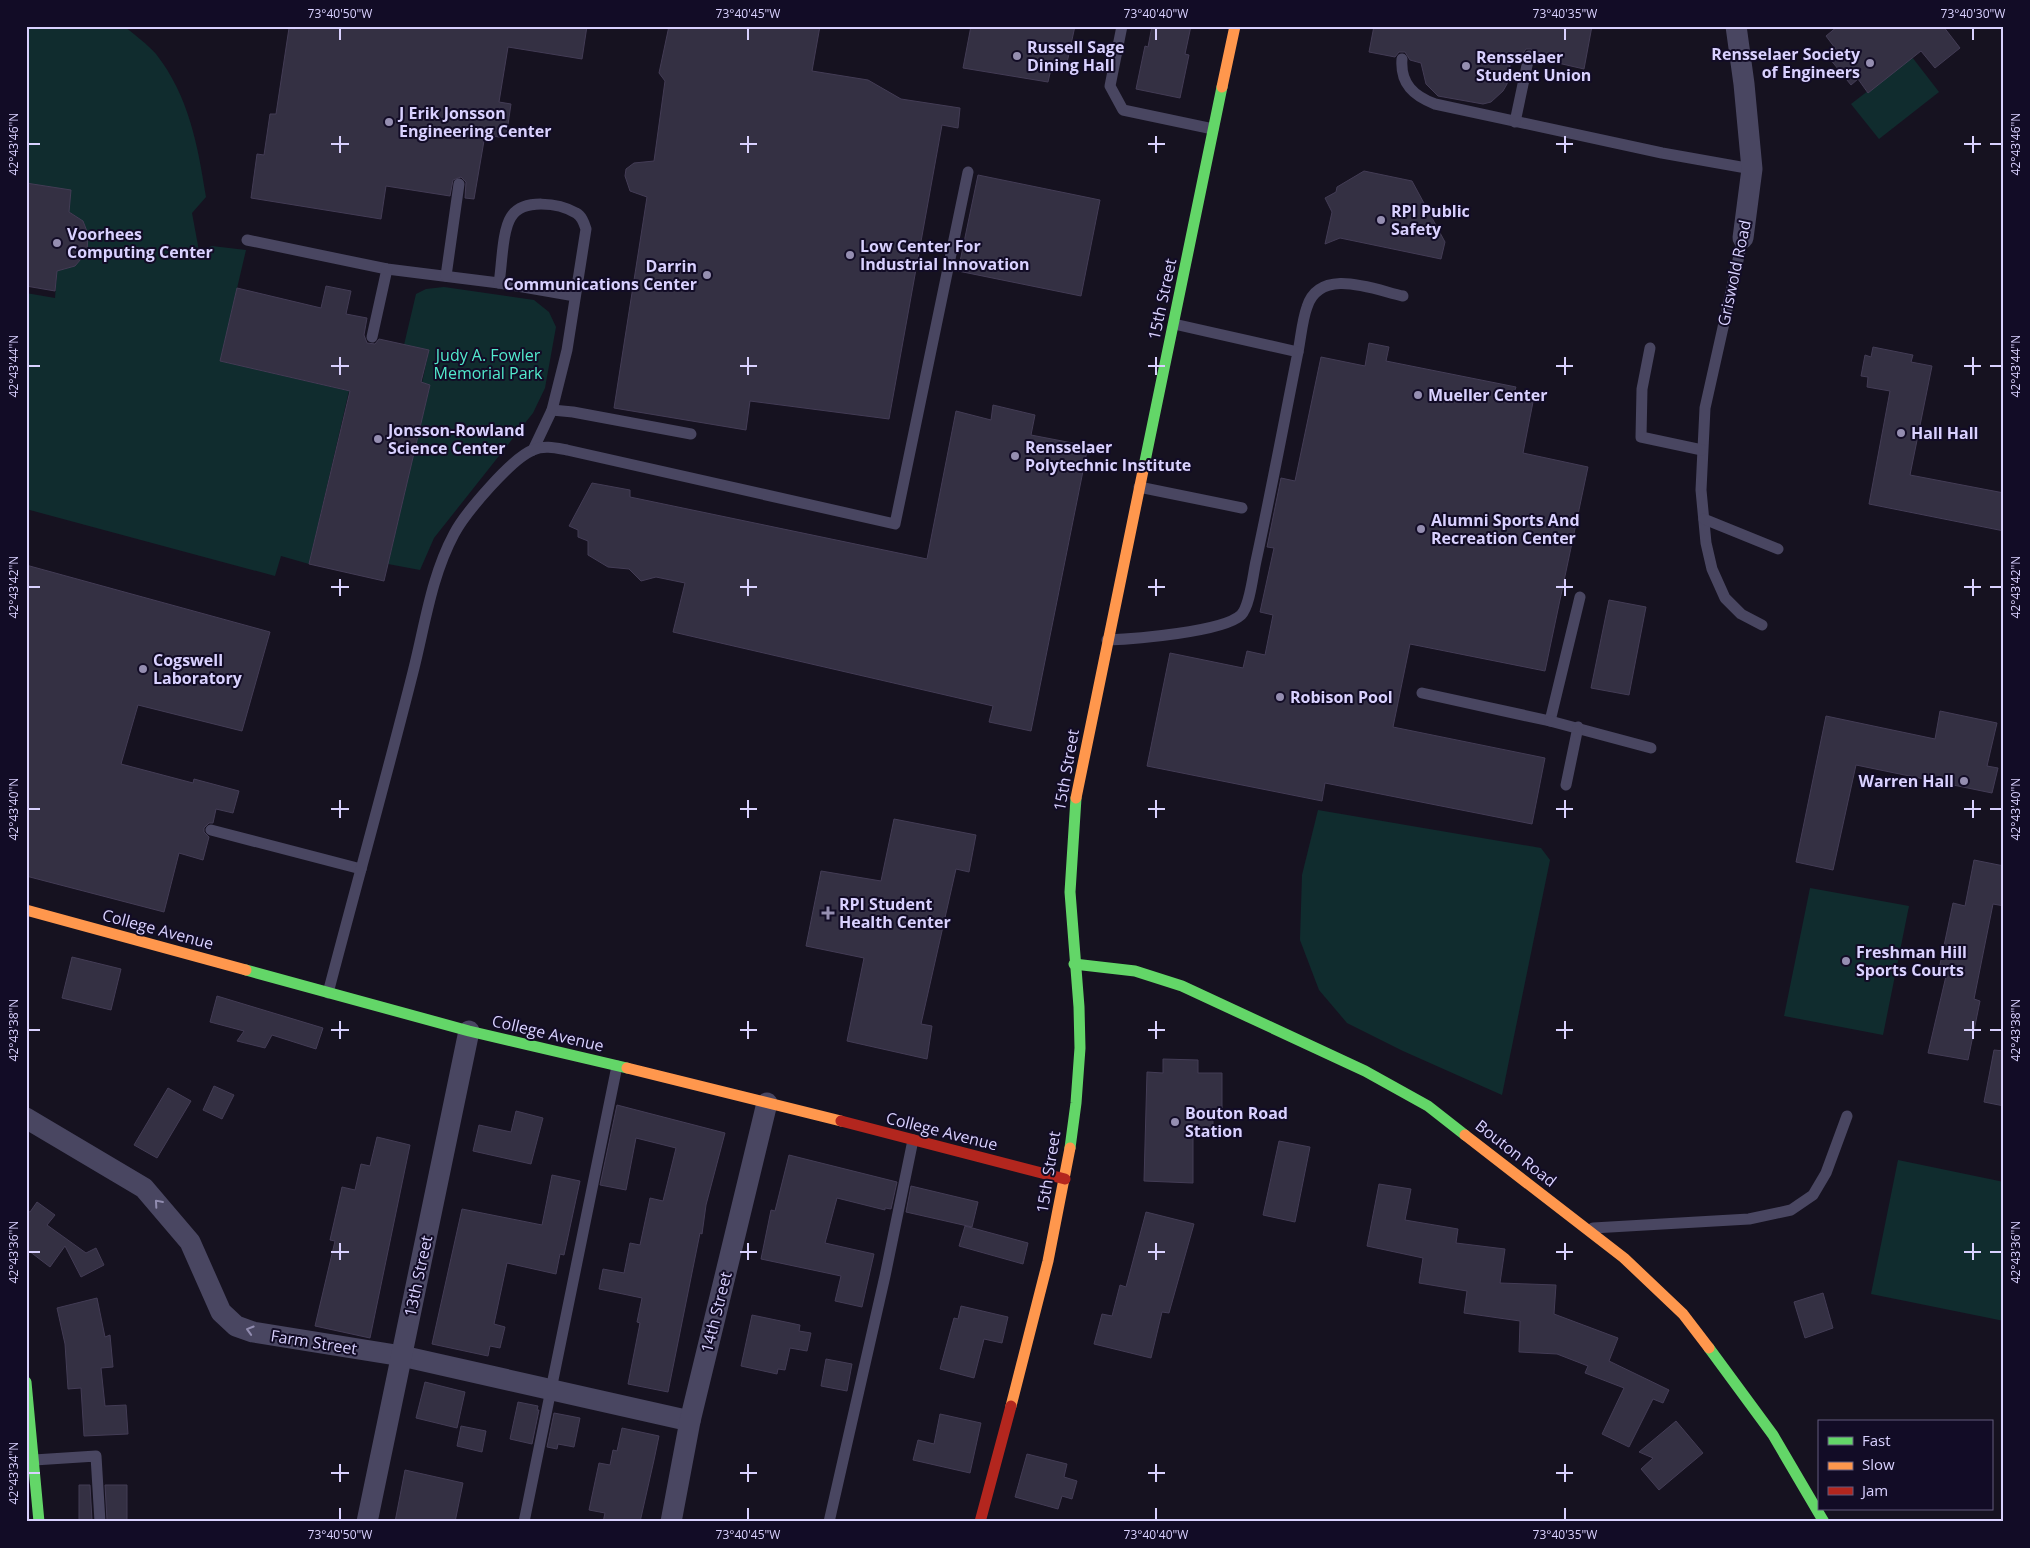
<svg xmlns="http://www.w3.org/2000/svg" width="2030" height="1548" font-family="'Open Sans',sans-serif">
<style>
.green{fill:#102c2e}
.building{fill:#343043;stroke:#433c55}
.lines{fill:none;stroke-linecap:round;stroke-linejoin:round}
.lane{stroke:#494661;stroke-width:11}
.street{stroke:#494661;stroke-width:21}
.fast{stroke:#63d668;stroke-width:11}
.slow{stroke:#ff974d;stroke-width:11}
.jam{stroke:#b3261e;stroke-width:11}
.oneway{stroke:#918cb0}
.ticks{fill:none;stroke:#d9d1ff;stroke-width:2}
.poi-dot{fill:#958eb1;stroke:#120c26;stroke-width:2}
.labels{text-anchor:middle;stroke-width:4;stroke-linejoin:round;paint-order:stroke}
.poi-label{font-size:16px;font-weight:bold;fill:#d9d1ff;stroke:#120c26;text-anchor:start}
.street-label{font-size:16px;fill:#d9d1ff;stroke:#120c26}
.park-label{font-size:16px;fill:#52eacd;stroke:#120c26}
.neatline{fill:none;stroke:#d9d1ff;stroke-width:2}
.ticks-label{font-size:12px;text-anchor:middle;fill:#d9d1ff}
</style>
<rect width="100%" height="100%" fill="#161220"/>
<!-- green -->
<g class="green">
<path d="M26,26H124C135,35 147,44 156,54C189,96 198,146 206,197L192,213L199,251L212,246L246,250L220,361L349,391L309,564L281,556L275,576L26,509V293L55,298L57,271L75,266L87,252L88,234L83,221L26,183Z"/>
<polygon points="1912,57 1939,92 1879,139 1851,104"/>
<polygon points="444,287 534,300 549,312 556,327 545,388 533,413 434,538 420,570 388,564 430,385 422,383 429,350 404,345 416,294 426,289"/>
<polygon points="1318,810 1541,848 1550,860 1502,1095 1403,1051 1347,1023 1319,990 1300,940 1302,875"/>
<polygon points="1810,888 1909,906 1883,1035 1784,1016"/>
<polygon points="1898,1160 2004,1182 2004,1321 1871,1294"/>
</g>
<!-- building -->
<g class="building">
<polygon points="296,26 587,26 582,59 508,47 499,102 511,104 506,138 485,135 474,199 465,198 466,182 461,177 453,180 450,196 386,186 381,219 251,198 257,154 264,155 270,114 276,114 289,28 295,29"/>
<polygon points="669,26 820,26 812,71 868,80 901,99 960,108 958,128 942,125 889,419 750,401 746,430 614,408 647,197 630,191 625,176 626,169 634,163 654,161 665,81 659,73"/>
<polygon points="971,26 1075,26 1065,72 1051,69 1048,82 963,68"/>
<polygon points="1152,26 1191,26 1185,54 1189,55 1180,98 1136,89 1145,46 1148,47"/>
<polygon points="1374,26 1592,26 1584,69 1536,58 1536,53 1531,49 1526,49 1522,55 1512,53 1507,84 1503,91 1491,102 1483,104 1438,96 1426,84 1421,63 1410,60 1405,52 1399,52 1395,57 1369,52"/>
<polygon points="1838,26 1943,26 1960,48 1935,68 1921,51 1868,93 1858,79 1851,85 1830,59 1838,52 1826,36"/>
<polygon points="1364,171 1412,181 1445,242 1441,259 1340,238 1325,244 1332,212 1325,198 1336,192 1337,187"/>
<polygon points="978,175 1100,200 1081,296 958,271"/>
<polygon points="26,183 71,190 69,212 83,221 88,234 87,252 75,266 57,271 55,291 26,286"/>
<polygon points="326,286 351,291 346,314 367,318 364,335 367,343 375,344 379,339 429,350 421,382 430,385 384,581 309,564 350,391 220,361 237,288 321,308"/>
<polygon points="1369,343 1389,347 1386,361 1516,387 1514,393 1534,397 1523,453 1588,467 1545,671 1410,644 1393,727 1545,758 1532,824 1325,783 1322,801 1147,766 1170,653 1243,668 1247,651 1265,655 1273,615 1260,612 1274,548 1267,547 1281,478 1295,481 1321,357 1365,366"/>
<polygon points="1873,347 1913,355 1911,362 1932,366 1910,475 2004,493 2004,531 1869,504 1890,391 1867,387 1868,377 1861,376 1865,355 1871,357"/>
<polygon points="993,405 1035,415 1031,435 1088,446 1031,731 989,722 993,706 673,632 685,583 656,577 641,581 629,569 608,567 588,555 588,541 578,537 578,530 569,526 592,483 630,490 630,497 927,559 956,411 991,420"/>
<polygon points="26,565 270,632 242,731 138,705 121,764 193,783 194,779 239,791 233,813 216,809 213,823 209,823 204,828 204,832 209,837 203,860 179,853 164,912 26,876"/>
<polygon points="1609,600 1646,607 1629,695 1591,688"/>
<polygon points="1940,711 1997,723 1987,766 1998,768 1992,793 1856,765 1833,870 1796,862 1826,716 1935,739"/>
<polygon points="894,819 976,835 969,872 956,869 921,1024 932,1026 927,1059 847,1041 864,958 806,946 821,871 881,881"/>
<polygon points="1974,860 2004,866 2004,906 1993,904 1974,999 1980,1001 1968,1060 1928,1053 1946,976 1938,974 1953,903 1965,906"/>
<polygon points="72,957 121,969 111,1010 62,998"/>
<polygon points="217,996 323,1028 316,1049 272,1035 265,1048 237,1041 244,1031 210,1022"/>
<polygon points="1994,1050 2004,1051 2004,1106 1984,1102"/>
<polygon points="1163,1059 1198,1060 1198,1073 1222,1073 1222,1116 1213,1116 1213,1128 1193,1128 1193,1183 1144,1181 1147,1072 1163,1073"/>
<polygon points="214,1086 234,1095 222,1119 203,1110"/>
<polygon points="168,1088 191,1101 157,1158 134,1145"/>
<polygon points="617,1105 725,1133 706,1205 702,1234 700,1233 668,1392 628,1384 640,1323 637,1322 642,1298 599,1289 603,1269 624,1273 630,1243 640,1245 650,1198 663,1201 676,1148 636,1138 626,1190 600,1185"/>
<polygon points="516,1111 543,1118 531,1164 473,1151 479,1125 511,1132"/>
<polygon points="377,1137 410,1145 370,1338 315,1326 335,1241 330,1240 342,1187 355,1190 361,1164 370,1166"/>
<polygon points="1279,1141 1310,1147 1295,1222 1263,1215"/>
<polygon points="789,1155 897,1182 891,1209 885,1208 885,1210 837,1198 825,1243 874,1254 862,1307 835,1301 841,1276 761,1259 771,1210 775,1211"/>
<polygon points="552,1175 580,1181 564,1255 560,1254 556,1274 507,1263 494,1324 505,1327 500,1348 490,1346 488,1356 432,1344 462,1209 542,1225"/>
<polygon points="1379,1184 1411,1189 1405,1220 1458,1229 1456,1243 1505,1249 1500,1283 1556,1285 1554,1314 1618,1338 1609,1361 1669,1390 1663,1403 1653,1399 1629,1447 1602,1434 1624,1388 1585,1373 1588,1366 1557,1354 1519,1352 1520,1321 1464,1313 1467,1291 1419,1283 1423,1258 1367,1246"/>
<polygon points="911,1186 978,1202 972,1227 906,1212"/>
<polygon points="37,1202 55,1215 47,1225 86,1253 96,1248 104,1265 81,1277 65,1246 50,1267 29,1251 26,1254 26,1210 30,1212"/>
<polygon points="1146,1212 1194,1224 1169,1313 1162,1312 1151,1358 1094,1344 1102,1314 1112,1316 1120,1285 1126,1287"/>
<polygon points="965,1226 1028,1243 1023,1264 959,1246"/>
<polygon points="1823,1293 1833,1328 1805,1338 1794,1302"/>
<polygon points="97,1298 105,1337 110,1335 113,1367 101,1368 105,1406 126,1405 128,1434 84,1436 81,1388 68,1389 65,1344 57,1308"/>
<polygon points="961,1306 1008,1317 1002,1343 984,1339 974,1378 940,1369 954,1318 958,1319"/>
<polygon points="752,1315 800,1325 799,1331 811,1333 807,1351 790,1348 785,1370 778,1369 777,1374 741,1366"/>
<polygon points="826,1359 852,1364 847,1391 821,1386"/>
<polygon points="425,1382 465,1392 457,1428 416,1418"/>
<polygon points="518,1402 538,1406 537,1410 539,1410 532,1444 510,1439"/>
<polygon points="554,1413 580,1418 574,1447 558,1444 557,1449 547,1447"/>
<polygon points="940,1414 981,1423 970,1473 913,1460 918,1440 934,1444"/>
<polygon points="1676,1421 1703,1453 1659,1490 1641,1469 1653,1458 1639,1452"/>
<polygon points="461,1426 486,1431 482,1452 457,1446"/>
<polygon points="622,1428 659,1436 654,1460 640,1522 603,1522 605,1513 589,1510 599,1463 610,1465 613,1450 617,1451"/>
<polygon points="1027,1454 1067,1464 1064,1477 1077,1481 1072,1499 1062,1496 1058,1509 1015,1497"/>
<polygon points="405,1470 463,1483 455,1522 395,1522"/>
<polygon points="79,1485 90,1485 92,1520 79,1520"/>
<polygon points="105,1485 127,1485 127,1520 107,1520"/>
</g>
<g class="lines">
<!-- lane -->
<g class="lane">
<polyline points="1122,26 1110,86 1123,110 1213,129"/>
<path d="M1402,59C1400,84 1414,96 1435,104L1662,153L1752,169"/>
<polyline points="1515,122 1529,56"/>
<polyline points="1743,238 1705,408 1701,490 1706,543 1712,569 1725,598 1741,614 1762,625"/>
<polyline points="247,240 387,269 499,283"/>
<polyline points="446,276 459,184"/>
<polyline points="372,337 387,269"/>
<polyline points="1650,348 1642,389 1641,437 1702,450"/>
<path d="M1298,352C1301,337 1302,321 1307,307C1320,266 1375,290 1403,296"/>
<polyline points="552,410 573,412 691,434"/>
<path d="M533,450L552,410L567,350L586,229C584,223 582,216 576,213C559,203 523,198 511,217C502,231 502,266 499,283L575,296"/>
<polyline points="1139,487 1242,508"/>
<polyline points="1704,519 1778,549"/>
<path d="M1107,640C1134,639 1223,632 1241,615C1250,606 1253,574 1256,561C1271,492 1284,422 1298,352L1174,324"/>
<polyline points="1422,693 1550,721 1580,597"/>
<polyline points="1550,721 1651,748"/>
<polyline points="1566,785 1578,727"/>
<polyline points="211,830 361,869"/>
<path d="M328,993C356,886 386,779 413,672C425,625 431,577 454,534C465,513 512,458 533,450C544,445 556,448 567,450L895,524L968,172"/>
<polyline points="1593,1228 1749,1219 1791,1210 1813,1195 1826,1173 1847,1116"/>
<polyline points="34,1460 96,1456 100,1522"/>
<polyline points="524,1522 617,1066"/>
<polyline points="829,1522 885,1276 913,1140"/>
</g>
<!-- street -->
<g class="street">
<polyline points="1736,26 1744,84 1752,169 1743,238"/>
<polyline points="26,1118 144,1188 190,1242 221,1312 236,1326 253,1332 402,1356 690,1421"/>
<polyline points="367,1522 469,1031"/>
<polyline points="671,1522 690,1421 767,1103"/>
</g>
<!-- fast -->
<g class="fast">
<polyline points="1144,466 1222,87"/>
<polyline points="1074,964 1135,971 1182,986 1365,1071 1428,1106 1465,1135"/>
<polyline points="246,970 469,1031 627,1068"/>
<polyline points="1070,1148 1076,1103 1080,1048 1079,1007 1070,892 1076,798"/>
<polyline points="1709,1348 1773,1435 1824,1522"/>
<polyline points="26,1382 39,1522"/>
</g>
<!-- slow -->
<g class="slow">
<polyline points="1222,87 1235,26"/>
<polyline points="1076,798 1144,466"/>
<polyline points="26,910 246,970"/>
<polyline points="627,1068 841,1121"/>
<polyline points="1465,1135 1624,1258 1683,1314 1709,1348"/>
<polyline points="1011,1406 1048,1261 1070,1148"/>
</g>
<!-- jam -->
<g class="jam">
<polyline points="841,1121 1065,1179"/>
<polyline points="980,1522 1011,1406"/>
</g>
</g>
<!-- one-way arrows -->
<defs><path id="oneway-chevron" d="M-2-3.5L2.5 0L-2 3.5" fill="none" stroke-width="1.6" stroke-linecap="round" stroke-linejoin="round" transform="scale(1.25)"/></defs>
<g class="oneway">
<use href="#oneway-chevron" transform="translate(158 1203) rotate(-131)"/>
<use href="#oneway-chevron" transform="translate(250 1330) rotate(-163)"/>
</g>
<!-- ticks -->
<path class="ticks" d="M340,28V40M748,28V40M1156,28V40M1565,28V40M1973,28V40M340,136V153M748,136V153M1156,136V153M1565,136V153M1973,136V153M28,144H40M331,144H349M740,144H757M1148,144H1165M1556,144H1573M1964,144H1981M1990,144H2002M340,357V375M748,357V375M1156,357V375M1565,357V375M1973,357V375M28,366H40M331,366H349M740,366H757M1148,366H1165M1556,366H1573M1964,366H1981M1990,366H2002M340,579V596M748,579V596M1156,579V596M1565,579V596M1973,579V596M28,587H40M331,587H349M740,587H757M1148,587H1165M1556,587H1573M1964,587H1981M1990,587H2002M340,800V818M748,800V818M1156,800V818M1565,800V818M1973,800V818M28,809H40M331,809H349M740,809H757M1148,809H1165M1556,809H1573M1964,809H1981M1990,809H2002M340,1021V1039M748,1021V1039M1156,1021V1039M1565,1021V1039M1973,1021V1039M28,1030H40M331,1030H349M740,1030H757M1148,1030H1165M1556,1030H1573M1964,1030H1981M1990,1030H2002M340,1243V1260M748,1243V1260M1156,1243V1260M1565,1243V1260M1973,1243V1260M28,1252H40M331,1252H349M740,1252H757M1148,1252H1165M1556,1252H1573M1964,1252H1981M1990,1252H2002M340,1464V1482M748,1464V1482M1156,1464V1482M1565,1464V1482M28,1473H40M331,1473H349M740,1473H757M1148,1473H1165M1556,1473H1573M340,1508V1520M748,1508V1520M1156,1508V1520M1565,1508V1520"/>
<!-- markers -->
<g class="poi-dot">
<circle cx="1017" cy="56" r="5"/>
<circle cx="1870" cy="63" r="5"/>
<circle cx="1466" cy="66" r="5"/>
<circle cx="389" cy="122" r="5"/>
<circle cx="1381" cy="220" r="5"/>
<circle cx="57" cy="243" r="5"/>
<circle cx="850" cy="255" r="5"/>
<circle cx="707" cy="275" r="5"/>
<circle cx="1418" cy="395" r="5"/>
<circle cx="1901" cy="433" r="5"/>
<circle cx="378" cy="439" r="5"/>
<circle cx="1015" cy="456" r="5"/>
<circle cx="1421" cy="529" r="5"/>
<circle cx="143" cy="669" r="5"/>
<circle cx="1280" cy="697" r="5"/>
<circle cx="1964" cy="781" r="5"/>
<path d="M825.5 905.5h5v5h5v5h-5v5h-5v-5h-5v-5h5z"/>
<circle cx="1846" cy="961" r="5"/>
<circle cx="1175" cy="1122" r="5"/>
</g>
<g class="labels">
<!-- poi labels -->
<g class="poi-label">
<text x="1027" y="53">Russell Sage<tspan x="1027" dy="18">Dining Hall</tspan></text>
<text x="1860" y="60" text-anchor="end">Rensselaer Society<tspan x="1860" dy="18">of Engineers</tspan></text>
<text x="1476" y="63">Rensselaer<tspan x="1476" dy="18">Student Union</tspan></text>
<text x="399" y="119">J Erik Jonsson<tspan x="399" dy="18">Engineering Center</tspan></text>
<text x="1391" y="217">RPI Public<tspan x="1391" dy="18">Safety</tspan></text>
<text x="67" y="240">Voorhees<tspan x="67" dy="18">Computing Center</tspan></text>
<text x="860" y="252">Low Center For<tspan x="860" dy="18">Industrial Innovation</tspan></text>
<text x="697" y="272" text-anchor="end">Darrin<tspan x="697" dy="18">Communications Center</tspan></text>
<text x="1428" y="401">Mueller Center</text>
<text x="388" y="436">Jonsson-Rowland<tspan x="388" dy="18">Science Center</tspan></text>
<text x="1911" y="439">Hall Hall</text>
<text x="1025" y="453">Rensselaer<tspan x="1025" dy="18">Polytechnic Institute</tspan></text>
<text x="1431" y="526">Alumni Sports And<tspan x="1431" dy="18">Recreation Center</tspan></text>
<text x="153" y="666">Cogswell<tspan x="153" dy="18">Laboratory</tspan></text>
<text x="1290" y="703">Robison Pool</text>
<text x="1954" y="787" text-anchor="end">Warren Hall</text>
<text x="839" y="910">RPI Student<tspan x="839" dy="18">Health Center</tspan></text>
<text x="1856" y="958">Freshman Hill<tspan x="1856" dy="18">Sports Courts</tspan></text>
<text x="1185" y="1119">Bouton Road<tspan x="1185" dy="18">Station</tspan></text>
</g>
<!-- street labels -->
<g class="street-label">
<text transform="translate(1734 273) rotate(-78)" y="6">Griswold Road</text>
<text transform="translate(1162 299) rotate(-78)" y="6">15th Street</text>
<text transform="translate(1066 770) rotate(-80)" y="6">15th Street</text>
<text transform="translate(158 929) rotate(15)" y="6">College Avenue</text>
<text transform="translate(548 1033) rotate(13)" y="6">College Avenue</text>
<text transform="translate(942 1131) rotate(14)" y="6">College Avenue</text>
<text transform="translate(1516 1153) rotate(38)" y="6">Bouton Road</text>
<text transform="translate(1048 1172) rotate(-81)" y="6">15th Street</text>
<text transform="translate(418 1276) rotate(-78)" y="6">13th Street</text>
<text transform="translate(716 1312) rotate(-76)" y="6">14th Street</text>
<text transform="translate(314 1342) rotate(9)" y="6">Farm Street</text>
</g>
<!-- park labels -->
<g class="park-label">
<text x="488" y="361">Judy A. Fowler<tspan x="488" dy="18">Memorial Park</tspan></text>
</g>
</g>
<!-- border -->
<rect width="2030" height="1548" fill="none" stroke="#120c26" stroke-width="55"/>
<!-- legend -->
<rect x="1818" y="1420" width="175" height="90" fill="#120c26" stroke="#625b7d"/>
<rect x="1828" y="1437" width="25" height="8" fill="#63d668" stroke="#625b7d"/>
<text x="1862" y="1446" font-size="15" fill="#d9d1ff">Fast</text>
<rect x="1828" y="1462" width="25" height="8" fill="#ff974d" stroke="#625b7d"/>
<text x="1862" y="1470" font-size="15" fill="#d9d1ff">Slow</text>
<rect x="1828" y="1487" width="25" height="8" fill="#b3261e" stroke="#625b7d"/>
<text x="1862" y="1496" font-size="15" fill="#d9d1ff">Jam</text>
<rect x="28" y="28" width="1974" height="1492" class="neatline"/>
<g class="ticks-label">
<text x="340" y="18">73°40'50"W</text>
<text x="748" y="18">73°40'45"W</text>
<text x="1156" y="18">73°40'40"W</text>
<text x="1565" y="18">73°40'35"W</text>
<text x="1973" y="18">73°40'30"W</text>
<text transform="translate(14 144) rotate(-90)" y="4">42°43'46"N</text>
<text transform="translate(2016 144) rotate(-90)" y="4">42°43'46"N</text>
<text transform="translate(14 366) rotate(-90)" y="4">42°43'44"N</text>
<text transform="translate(2016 366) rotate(-90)" y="4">42°43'44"N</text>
<text transform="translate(14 587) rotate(-90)" y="4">42°43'42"N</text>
<text transform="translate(2016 587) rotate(-90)" y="4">42°43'42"N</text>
<text transform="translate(14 809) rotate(-90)" y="4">42°43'40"N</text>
<text transform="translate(2016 809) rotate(-90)" y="4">42°43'40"N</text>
<text transform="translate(14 1030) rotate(-90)" y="4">42°43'38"N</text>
<text transform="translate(2016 1030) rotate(-90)" y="4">42°43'38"N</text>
<text transform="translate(14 1252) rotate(-90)" y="4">42°43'36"N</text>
<text transform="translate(2016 1252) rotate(-90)" y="4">42°43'36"N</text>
<text transform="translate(14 1473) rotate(-90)" y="4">42°43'34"N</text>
<text x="340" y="1539">73°40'50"W</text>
<text x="748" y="1539">73°40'45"W</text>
<text x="1156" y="1539">73°40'40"W</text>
<text x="1565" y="1539">73°40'35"W</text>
</g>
</svg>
